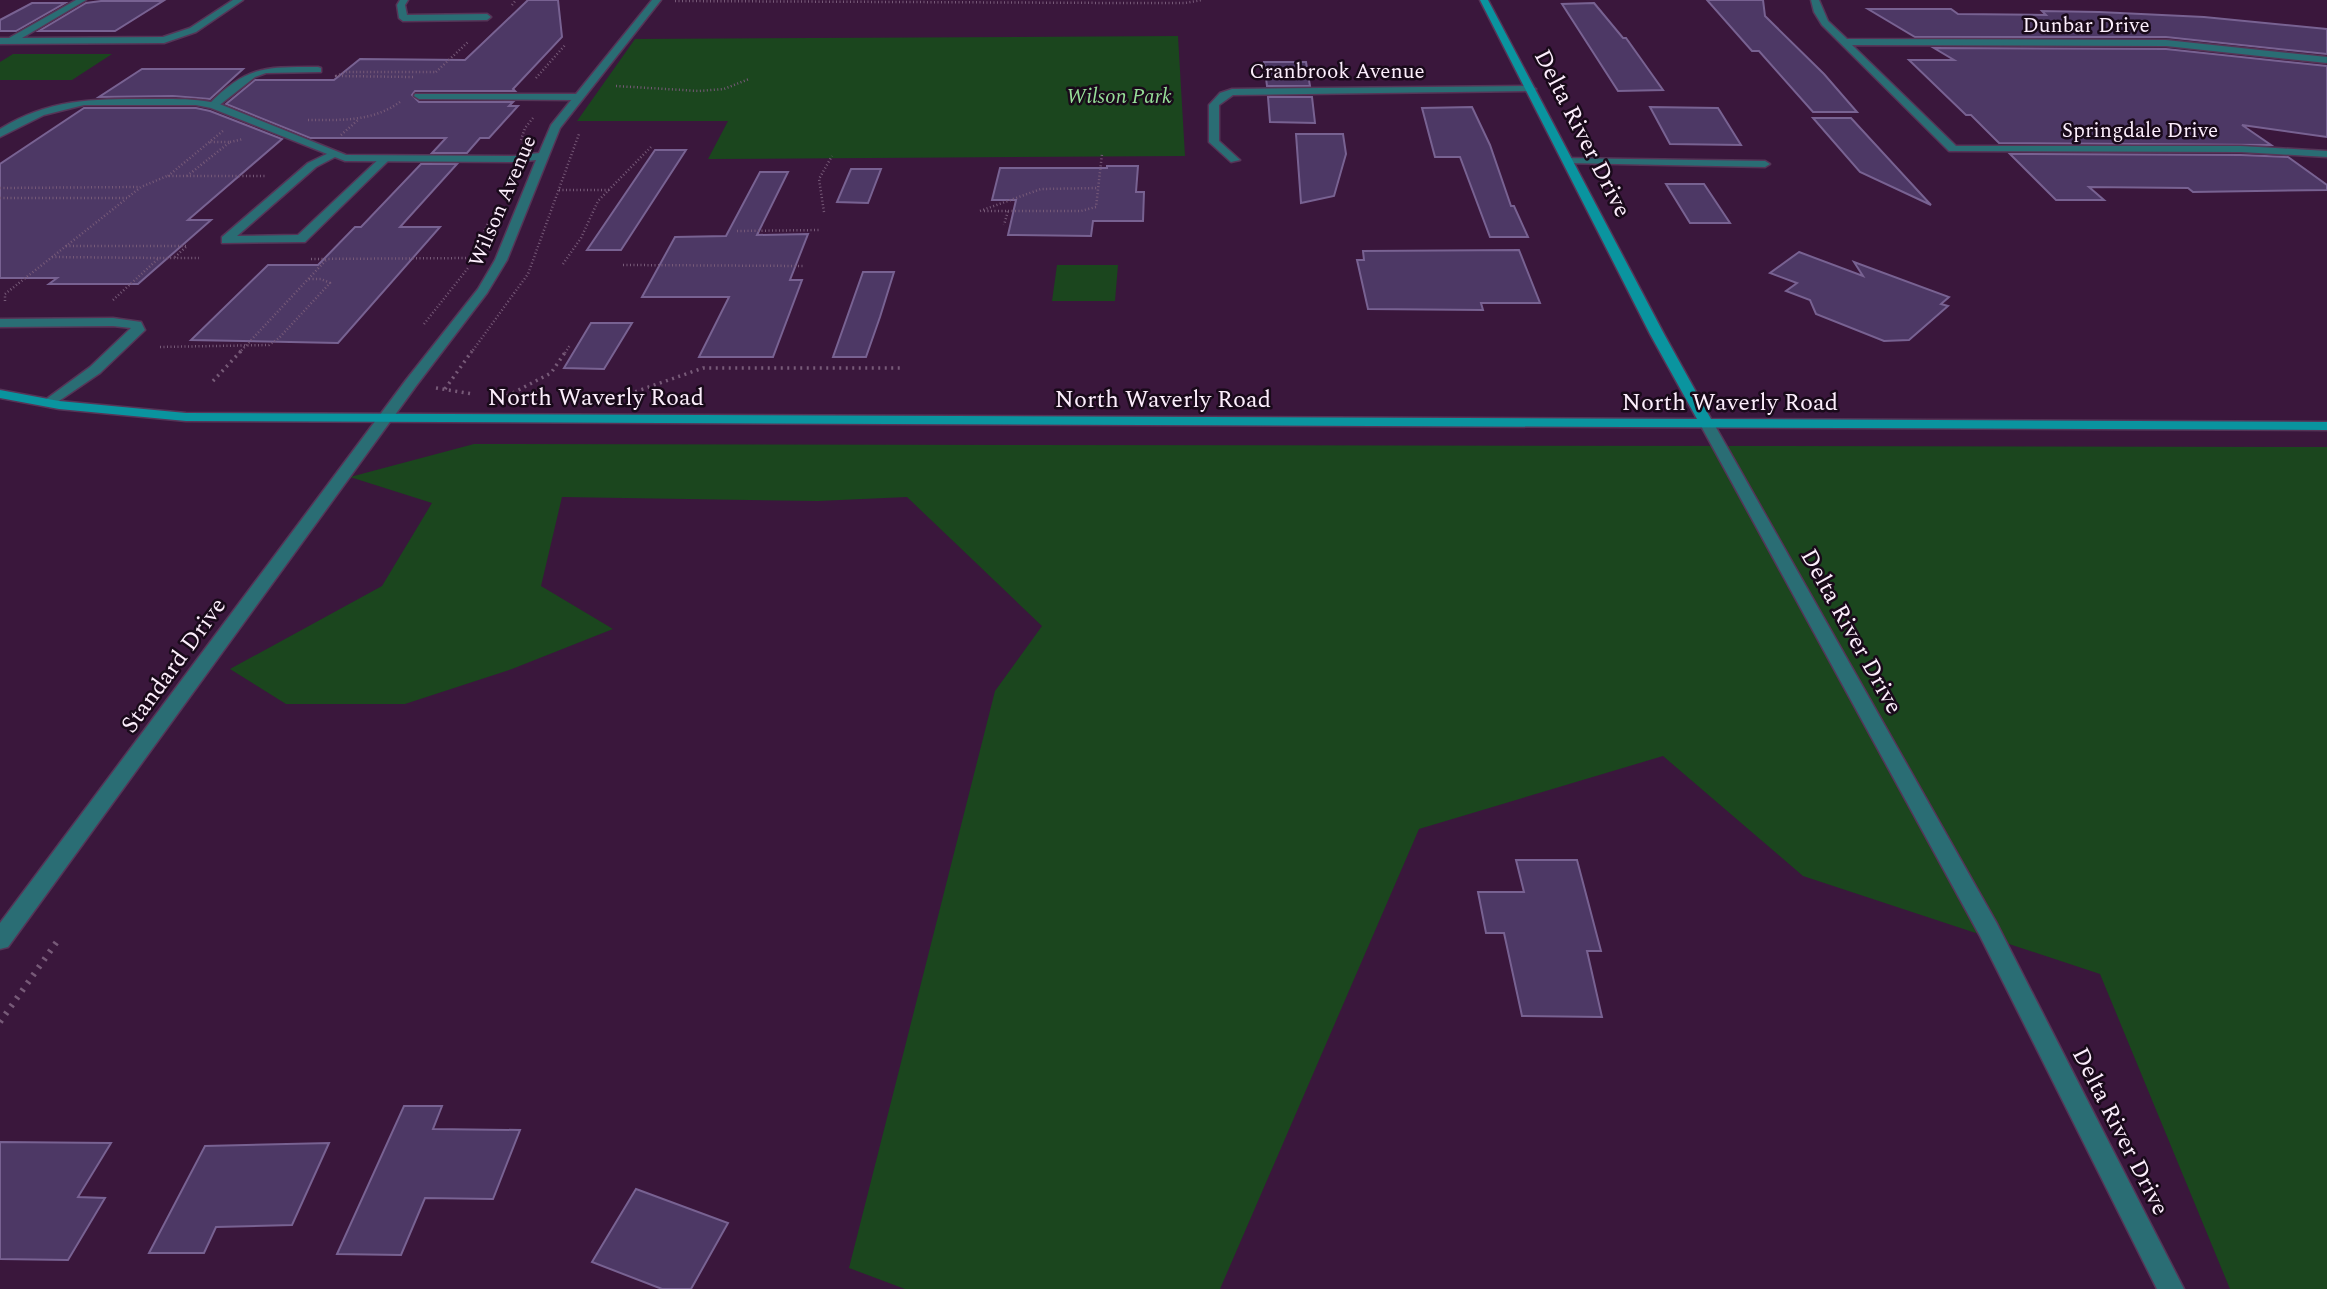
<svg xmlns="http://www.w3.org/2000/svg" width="2327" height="1289" font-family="Spectral,serif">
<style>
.green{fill:#1b461e}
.building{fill:#4d3865;stroke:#786292;stroke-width:2}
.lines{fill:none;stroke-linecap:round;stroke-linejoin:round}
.lane-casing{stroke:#553557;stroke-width:3}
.street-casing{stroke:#553557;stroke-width:3}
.secondary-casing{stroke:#553557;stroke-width:3}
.path-far2{stroke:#775a78;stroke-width:2.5;stroke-dasharray:1 2.5;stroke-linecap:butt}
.path-far1{stroke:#775a78;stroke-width:3.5;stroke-dasharray:2 4.5;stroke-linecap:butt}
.path{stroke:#775a78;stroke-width:6;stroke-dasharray:2.5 7;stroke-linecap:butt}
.lane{fill:#2a6d74;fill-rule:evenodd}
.street{fill:#2a6d74;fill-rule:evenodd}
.secondary{fill:#0a949f;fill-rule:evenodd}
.labels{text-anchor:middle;stroke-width:5;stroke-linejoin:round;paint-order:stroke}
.far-street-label{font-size:21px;fill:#fceefc;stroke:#190a1a}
.far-park-label{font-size:21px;font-style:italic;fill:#96de98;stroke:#190a1a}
.street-label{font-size:24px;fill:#fceefc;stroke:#190a1a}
</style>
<rect width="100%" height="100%" fill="#3a173c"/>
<!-- green -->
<g class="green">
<polygon points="1178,36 1185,156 708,159 728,121 577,121 635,39"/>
<polygon points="13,54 112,54 72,80 0,80 0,62"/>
<polygon points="1057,265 1118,265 1115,301 1052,301"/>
<polygon points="474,444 2327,447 2327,1289 2230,1289 2100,974 1803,876 1663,756 1419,829 1220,1289 905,1289 849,1268 995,691 1042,626 907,497 818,501 562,497 541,586 613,629 512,669 405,704 286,704 230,669 382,586 432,503 350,477"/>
</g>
<!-- building -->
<g class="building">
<polygon points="528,0 558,0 562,37 513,89 515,91 415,91 412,95 419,102 513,102 509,106 518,106 489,138 480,138 467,153 432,153 446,138 310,138 226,104 255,80 334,80 360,59 465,60"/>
<polygon points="1707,0 1763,0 1765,16 1824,74 1857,112 1813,112 1759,51 1752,51"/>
<polygon points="101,1 163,1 115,31 39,31 86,3"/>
<polygon points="32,3 65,3 16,31 0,31 0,20"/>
<polygon points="1594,3 1623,38 1626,38 1663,90 1618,91 1562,4"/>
<polygon points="1868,9 1951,9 1958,14 2046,15 2042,11 2099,12 2204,17 2327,29 2327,54 2166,37 1915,37"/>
<polygon points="1934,48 2166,49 2327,66 2327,137 2242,125 2271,145 1999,143 1971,115 1966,115 1909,60 1954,60"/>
<polygon points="1264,62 1306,62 1310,86 1267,86"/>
<polygon points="142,69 243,69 210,99 173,96 99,97"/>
<polygon points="1268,97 1312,97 1315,123 1270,122"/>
<polygon points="1472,107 1490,145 1511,206 1514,206 1528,237 1490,237 1460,157 1435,157 1422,108"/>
<polygon points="1650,107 1718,108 1741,145 1670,144"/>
<polygon points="84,108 196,108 210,111 282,139 188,220 211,220 138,284 49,284 57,278 0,278 0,164"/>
<polygon points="1813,118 1851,118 1931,205 1860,172"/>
<polygon points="1296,134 1343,134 1346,154 1334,196 1301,203"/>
<polygon points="655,150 686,150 621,250 587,250"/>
<polygon points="2010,154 2241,155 2288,157 2327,185 2327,190 2193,192 2188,188 2089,187 2104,200 2056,200"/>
<polygon points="421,164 457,164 400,227 440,227 338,343 191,340 268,265 318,265 355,227 361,227"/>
<polygon points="1107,166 1138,166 1136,192 1144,192 1143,221 1093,221 1091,236 1008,235 1016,200 992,200 1000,168 1107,168"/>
<polygon points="851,169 881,169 868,203 837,202"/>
<polygon points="760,172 788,172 757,235 808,234 790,280 802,280 773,357 699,357 729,297 642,297 675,237 726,236"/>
<polygon points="1666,184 1704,184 1730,223 1690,223"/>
<polygon points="1519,250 1540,303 1481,303 1483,310 1368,309 1357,260 1364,260 1363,251"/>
<polygon points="1799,252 1863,276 1854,262 1949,297 1941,304 1948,306 1909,340 1884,341 1816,314 1810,300 1786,291 1797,283 1770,273"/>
<polygon points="863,272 894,272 880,317 866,357 833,357"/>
<polygon points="591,323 632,323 604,369 564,368"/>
<polygon points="1516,860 1577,860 1601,951 1587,951 1602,1017 1522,1016 1504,933 1486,933 1478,892 1524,892"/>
<polygon points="404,1106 442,1106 433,1129 520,1130 493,1199 425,1198 401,1255 337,1254"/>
<polygon points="0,1142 111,1143 78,1197 105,1198 68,1260 0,1259"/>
<polygon points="329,1143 292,1225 216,1227 204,1253 149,1253 205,1146"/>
<polygon points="636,1189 728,1223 691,1289 662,1289 592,1262"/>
</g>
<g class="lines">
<!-- lane casing -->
<g class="lane-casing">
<g id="lane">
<polygon points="76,0 86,0 22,38 163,37 190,28 233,0 243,0 196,32 164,43 0,44 0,38 9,38"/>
<polygon points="400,0 408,0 405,5 407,15 487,14 491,17 487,20 403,21 399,18 397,5"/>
<path d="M318,67L321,68V72L266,73L255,77L217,107L208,105C247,65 266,67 318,67Z"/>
<polygon points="415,94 576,94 581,97 576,100 419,99 414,96"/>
<polygon points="333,151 337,152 337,156 316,167 237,236 298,235 381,157 390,159 305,242 222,243 222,237 308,163"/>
<polygon points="1563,158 1765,161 1770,164 1765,167 1567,163 1562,160"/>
<polygon points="113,318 141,322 145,330 100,373 50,407 43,403 45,400 90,367 131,328 113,326 0,327 0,319"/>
</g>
</g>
<!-- street casing -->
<g class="street-casing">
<g id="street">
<path d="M652,0H661L560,128L507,260L487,293L416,386L8,947L0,949V923L406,380L478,289L495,260L536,160L515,162L345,161L211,108L196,105H84L44,115L0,137V129C49,99 91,99 146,99C170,99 193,98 217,103L346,155L515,156L539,153L551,125Z"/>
<polygon points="1811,0 1819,0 1828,21 1847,39 2166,40 2327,57 2327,63 2166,46 1852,45 1956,146 2241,146 2327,151 2327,157 2241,152 1949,151 1822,25 1814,12"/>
<polygon points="1531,86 1536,89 1534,91 1233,95 1219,105 1219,141 1240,160 1231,162 1209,142 1209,105 1220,93 1232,89"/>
<polygon points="1707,420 1714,424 1996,922 2184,1289 2157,1289 1980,936 1700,424"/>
</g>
</g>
<!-- secondary casing -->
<g class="secondary-casing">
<polygon id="secondary" points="1480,0 1488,0 1664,334 1711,419 2327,422 2327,430 186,421 59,409 0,398 0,390 59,401 186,413 1697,419 1650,334"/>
</g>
<!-- path-far2 -->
<g class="path-far2">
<polyline points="675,1 1121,3 1185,3 1202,0"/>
<polyline points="512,5 516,0"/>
<polyline points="436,72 468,42"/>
<polyline points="413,77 336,76 346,72 436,72"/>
<polyline points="536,78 566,44"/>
<polyline points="616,86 699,91 724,89 749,79"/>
<path d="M308,120C341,120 372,122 400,102"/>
<polyline points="341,135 358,120"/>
<polyline points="521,140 525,128 533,118"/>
<polyline points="230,142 243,139"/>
<polyline points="168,176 224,130"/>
<polyline points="187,176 230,142 209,142"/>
<polyline points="0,188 140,187"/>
<polyline points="559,190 610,190"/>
<polyline points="0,198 127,198 141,187 167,176 266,176"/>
<polyline points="980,211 1041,189 1097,188"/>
<polyline points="984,211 1008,211 1004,225"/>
<polyline points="1008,211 1081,211 1096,207 1102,154"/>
<polyline points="824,212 819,179 832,156"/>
<polyline points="737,231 821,230"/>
<polyline points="66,246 187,246 174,258"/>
<polyline points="475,254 488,223"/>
<polyline points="52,257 158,258"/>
<polyline points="311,259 474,258"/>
<polyline points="563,264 581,238 598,201 651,147"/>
<polyline points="623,265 805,266"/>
<polyline points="113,300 159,258 199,258"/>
<polyline points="5,301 5,294 126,199"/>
<polyline points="424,324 468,268"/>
<polyline points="160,347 269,345 279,338 330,283 321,279 308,279"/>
<polyline points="239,353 327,259"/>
<polyline points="471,353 528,274 579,134"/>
<polyline points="565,353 570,345"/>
</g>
<!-- path-far1 -->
<g class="path-far1">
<polyline points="213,381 241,351"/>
<polyline points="436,388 473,394"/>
<polyline points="445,389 472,351"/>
<polyline points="507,396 551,373 566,351"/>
<polyline points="623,396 703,368 900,368"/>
</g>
<!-- path -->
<polyline class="path" points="0,1022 58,940"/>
<!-- lane -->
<use href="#lane" class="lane"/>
<!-- street -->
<use href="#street" class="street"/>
<!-- secondary -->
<use href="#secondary" class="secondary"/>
</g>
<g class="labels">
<!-- far-street labels -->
<g class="far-street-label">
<text x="2086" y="32">Dunbar Drive</text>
<text x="1337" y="78">Cranbrook Avenue</text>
<text x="2140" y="137">Springdale Drive</text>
<text transform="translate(502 201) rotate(-67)" y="7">Wilson Avenue</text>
</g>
<!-- far-park labels -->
<g class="far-park-label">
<text x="1119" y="103">Wilson Park</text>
</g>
<!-- street labels -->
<g class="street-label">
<text transform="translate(1583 133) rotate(63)" y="8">Delta River Drive</text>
<text x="596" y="405">North Waverly Road</text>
<text x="1163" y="407">North Waverly Road</text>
<text x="1730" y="410">North Waverly Road</text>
<text transform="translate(1852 631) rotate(61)" y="8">Delta River Drive</text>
<text transform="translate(173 665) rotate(-54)" y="8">Standard Drive</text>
<text transform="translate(2121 1131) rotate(63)" y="8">Delta River Drive</text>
</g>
</g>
</svg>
